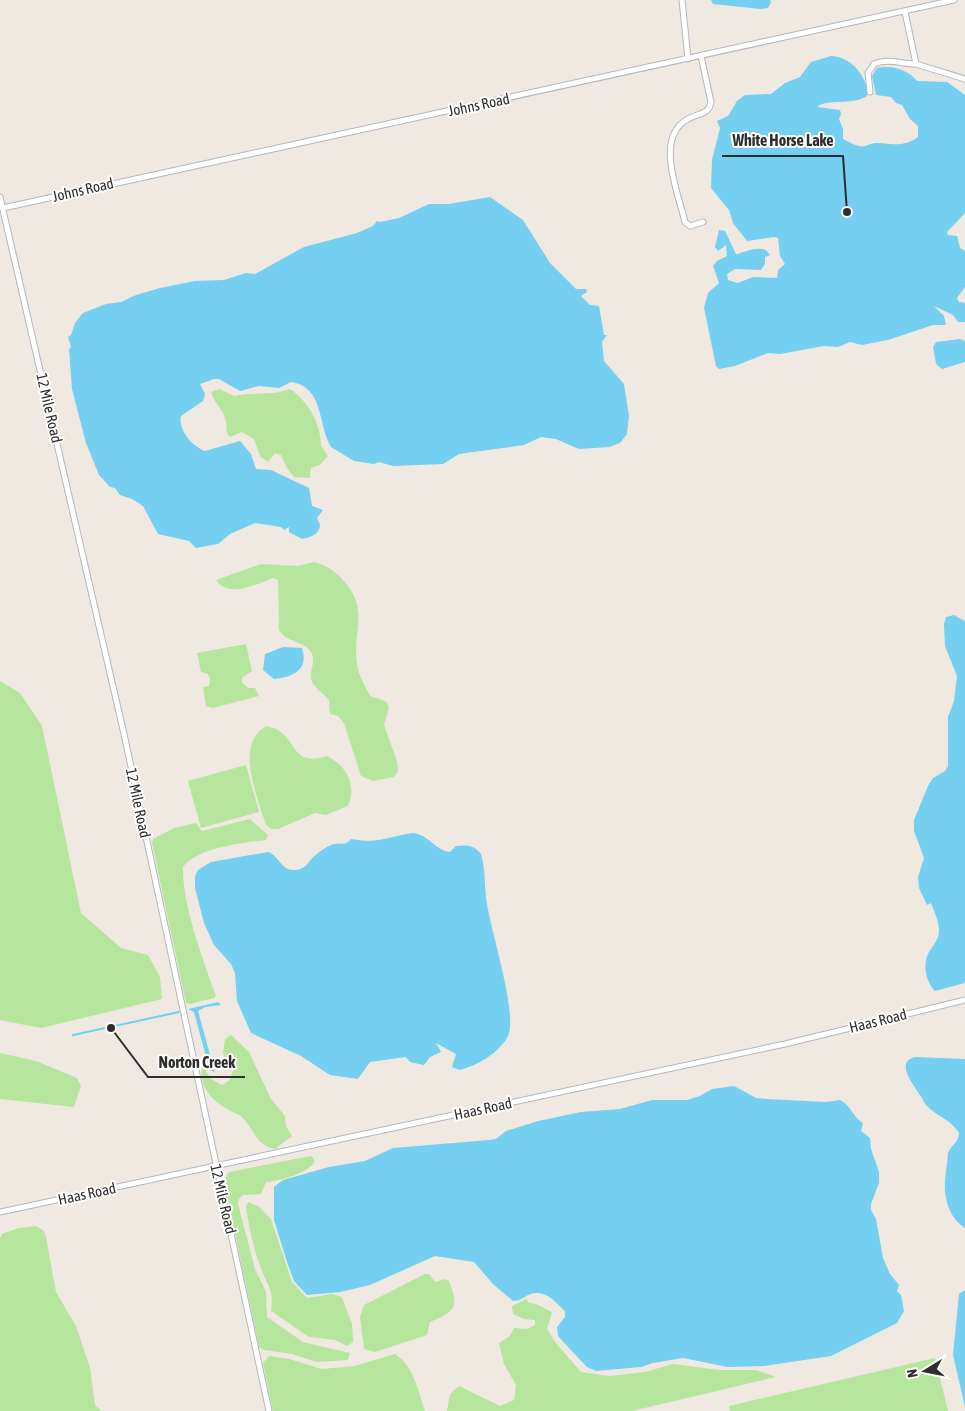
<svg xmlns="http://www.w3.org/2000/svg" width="965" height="1411" font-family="'Asap Condensed',sans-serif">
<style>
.green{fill:#b6e59e}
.water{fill:#75cff0}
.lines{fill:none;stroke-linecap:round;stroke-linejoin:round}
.stream{stroke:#75cff0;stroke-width:2}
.minor-casing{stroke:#b4b7c1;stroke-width:7}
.minor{stroke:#fff;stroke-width:5}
.labels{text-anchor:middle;stroke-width:4;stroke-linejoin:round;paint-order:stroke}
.street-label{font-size:15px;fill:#2e2e2e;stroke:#fff}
.leader{fill:none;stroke:#2e2e2e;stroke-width:2}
.callout-dot{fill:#2e2e2e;stroke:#fff;stroke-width:2}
.callout-label{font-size:16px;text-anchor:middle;font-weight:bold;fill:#2e2e2e;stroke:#fff;stroke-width:4;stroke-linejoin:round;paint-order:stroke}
</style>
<rect width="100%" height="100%" fill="#efe9e1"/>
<!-- green -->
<g class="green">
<path d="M220,389L234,396C254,392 271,396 290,389C309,402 321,424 321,446L328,456L320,465L311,468L310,478L294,477L287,468L281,455L275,453L268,462L260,456L254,439L242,432L230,437C224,431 228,425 225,418C222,408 214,403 211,392Z"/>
<path d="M314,562C326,565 334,570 343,580C370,609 352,630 357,664C358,675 365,686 370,696C394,703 390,703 384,725L397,761L398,771L394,777L373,781L361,776L344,723L338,716L330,714L329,700C324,694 313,687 311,679C309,670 317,662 311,652C305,641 287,643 279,630L278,580L273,578C256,584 229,599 216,580L261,564L297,566Z"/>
<polygon points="246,644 252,671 242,678 242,682 248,688 255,688 259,696 213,708 206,706 203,687 209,686 210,679 208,674 201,672 197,653"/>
<polygon points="0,681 20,693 42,726 81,913 121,948 148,955 160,977 162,999 41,1028 0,1020"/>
<path d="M267,726C270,728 276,728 278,730C299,744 292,766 327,756C347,766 357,785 348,806L326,815L315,813L278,829H271L266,825C258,798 233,743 267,726Z"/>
<polygon points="246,765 259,812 201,828 188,781"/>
<path d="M250,819L268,835L266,840C243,843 198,847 183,867C182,904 203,960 216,996L214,998L190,1004L186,1003L152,843L153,839L174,828L196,823L202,831Z"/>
<path d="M231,1035L249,1052L271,1099L285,1116L286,1126L292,1136L275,1149C256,1145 255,1131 243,1118C239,1114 232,1112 227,1109C210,1099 199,1086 202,1065L211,1079L222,1085L230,1080L234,1067L223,1054L225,1039Z"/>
<polygon points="0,1053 36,1061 77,1078 81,1086 74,1107 0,1099"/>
<path d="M311,1156L315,1161C309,1173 280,1181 266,1182L261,1194L243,1195L239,1199L238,1204L255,1269L266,1292L267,1317L303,1342L350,1353L348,1360L317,1362L292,1354L264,1350L259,1347L224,1181L229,1172Z"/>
<path d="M248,1202L258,1206L271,1219L292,1282L307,1298L332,1294L342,1297L352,1324L353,1342L347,1346L335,1340L309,1337L271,1311C274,1291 269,1289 262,1271C254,1251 249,1228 246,1207Z"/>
<polygon points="36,1226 44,1231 46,1237 56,1292 76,1326 90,1368 95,1405 101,1411 0,1411 0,1239 2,1234 19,1228"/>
<path d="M425,1274H429L435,1282L445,1279L449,1281C459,1308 456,1311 430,1322L427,1335L375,1352L364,1349L360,1317L364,1305Z"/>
<polygon points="526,1299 529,1303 536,1304 552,1312 547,1329 555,1342 581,1372 610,1376 645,1372 673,1364 719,1370 756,1370 776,1377 632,1411 447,1411 450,1394 459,1386 500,1406 514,1400 516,1385 504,1364 499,1343 510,1336 514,1328 527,1329 535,1325 535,1320 524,1319 513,1314 512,1306"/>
<path d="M395,1354C414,1366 418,1391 425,1411H273L263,1363L269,1356L289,1359L322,1369L355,1366Z"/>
<polygon points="935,1358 948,1411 730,1411 729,1406"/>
</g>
<!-- water -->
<g class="water">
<polygon points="711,0 770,0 771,2 768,8 761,9 713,4"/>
<path d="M831,56C850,56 869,77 867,96C851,106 827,98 817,107L840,110L841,114L839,119L843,129V139C849,142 859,148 865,146C870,145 871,143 877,143C892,144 905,147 918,137V126L910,119L902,105L896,103L891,97L876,95L872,76L877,68C890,65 908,69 917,81L947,82L965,95V213L947,232L948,235L957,236L960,248L965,251V287L957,298L959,302L965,303V322H958L953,315L934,306L944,316L946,325H933L888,340L862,345L850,342L838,347L824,346L780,354L768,353L735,366L719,369L716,366L704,308L708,293L719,283L713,266L717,261L727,256L726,245L718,251L715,247L719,230L725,231L736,254C746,252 756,246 766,250L770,255L765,257V264L761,270L735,269L727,274L728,280L738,283L753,277L777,278L778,270L785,264L780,256L778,238L774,237L747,241L733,223L729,210L711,188L712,160L720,128L717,121L728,116L737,101L745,95L771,94L785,83L800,77L811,62Z"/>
<path d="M490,197L523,220L550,263L576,289H586L587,292L581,296L590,305L599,306L604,335H607L602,342L604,361L624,384L629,416L627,434L620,443L609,447L579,449L556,439L541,437L524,445L459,454L443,464L393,466L379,462L374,464L354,461L331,447C318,426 324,386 291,382L279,388L259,386L240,391L219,379H214L200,384L205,394L203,401L181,416C178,430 192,446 205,451L240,441L251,454L256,469L271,470L309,488L312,506L323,510L317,518L320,525C319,535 311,537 302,539L289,532V527L284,530L281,527L255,523L230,534L218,544L196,548L189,541L158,534L143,506L132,499L120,495L115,488L110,487L99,475L86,443L72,389L69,349L71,347L68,337L71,335L75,323L83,313L106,304L121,302L136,295L160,288L195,281L224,280L246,273L255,274L304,247L357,233L373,226L377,221L380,222L399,218L429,204H449Z"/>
<polygon points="960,339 965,341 965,362 942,369 936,364 933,347 936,342"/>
<path d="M954,615L965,621V983L935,991C926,982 922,964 929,952C933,945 939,940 939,931C939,920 934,912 931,903L927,905L919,888L918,877L924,858L914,831V820L928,786L933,778L945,771L948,766V717L954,701L957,676L945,646L944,624L946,617Z"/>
<path d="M283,647L302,648C309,670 293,677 274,679L263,670L265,654Z"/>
<path d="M412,833C429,834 434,850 450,852L456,846C467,845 474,845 481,854C486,870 484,888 487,904C491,931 518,1015 508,1036C499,1053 477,1066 459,1070L452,1067L456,1054L436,1043L441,1052L430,1057L424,1065L410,1062L406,1057L370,1062L358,1079L330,1075L301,1056L251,1033L237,1001L235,973L231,964L214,945L204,923L195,888V876L198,870L211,862L268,852C277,854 282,870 292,870C307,871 308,860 317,854C320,851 331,844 334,844C342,843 345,846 351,839C378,844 387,837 412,833Z"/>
<polygon points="218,1002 221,1005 205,1007 198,1011 215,1073 209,1068 194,1012 188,1009"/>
<path d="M915,1057L965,1059V1228C943,1213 943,1187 947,1164C948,1160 947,1157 948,1153C951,1145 959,1142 959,1133C952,1120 936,1116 926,1105C923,1102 923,1098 920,1095C914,1085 894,1062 915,1057Z"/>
<path d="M734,1086L756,1098L767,1099L826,1102L840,1100C851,1105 853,1118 863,1123L861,1131L870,1138L871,1149L879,1172V1183L871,1204V1210L876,1219L883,1258L890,1274L899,1285L897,1291L901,1295L904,1311L897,1323L831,1356L764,1366L728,1367L683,1358L653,1363L641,1367L596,1371L587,1367L568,1347L558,1336L557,1327L565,1317V1311C554,1301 545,1288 528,1295C523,1298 519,1301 513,1301L493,1284L474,1262L435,1256L370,1285L340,1292L307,1295L294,1281L287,1262L274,1220V1187L283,1180L329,1167L365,1161L393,1148L489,1140L496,1139L506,1131L538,1121L581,1112L620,1109L652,1100H687L700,1096L712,1089Z"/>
<polygon points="965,1290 965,1407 953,1355 959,1294"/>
</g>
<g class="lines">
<!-- stream -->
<polyline class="stream" points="73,1035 179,1012"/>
<!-- minor casing -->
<g class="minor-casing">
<g id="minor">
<polyline points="682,0 688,59"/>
<polyline points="905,12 916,64 965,79"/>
<path d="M701,56L711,102C709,115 698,113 688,119C654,137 678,192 685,222L690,226L703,222"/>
<path d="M870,92L868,73L874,64C888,58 902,64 916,64"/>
<polyline points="0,197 124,734 269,1411"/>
<polyline points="3,208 954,0"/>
<polyline points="0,1212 785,1044 965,1000"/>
</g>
</g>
<!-- minor -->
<use href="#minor" class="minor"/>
</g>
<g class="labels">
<!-- street labels -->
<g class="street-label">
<text transform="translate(479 105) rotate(-12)" y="5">Johns Road</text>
<text transform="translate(83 190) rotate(-13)" y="5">Johns Road</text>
<text transform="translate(49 408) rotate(77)" y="5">12 Mile Road</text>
<text transform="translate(138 803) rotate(78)" y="5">12 Mile Road</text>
<text transform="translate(878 1021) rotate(-14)" y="5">Haas Road</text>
<text transform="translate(483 1109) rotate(-12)" y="5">Haas Road</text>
<text transform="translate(87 1194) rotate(-12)" y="5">Haas Road</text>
<text transform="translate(223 1199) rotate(77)" y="5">12 Mile Road</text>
</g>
</g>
<!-- callouts -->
<path class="leader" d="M847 212L843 156H722M111 1028L148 1077H245"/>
<g class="callout-dot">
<circle cx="847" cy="212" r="5"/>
<circle cx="111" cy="1028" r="5"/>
</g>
<g class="callout-label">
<text x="783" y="146">White Horse Lake</text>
<text x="197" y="1068">Norton Creek</text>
</g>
<!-- north arrow -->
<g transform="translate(925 1371) rotate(260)" stroke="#ffffff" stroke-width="4" paint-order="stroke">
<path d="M0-4L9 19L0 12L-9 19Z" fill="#2e2e2e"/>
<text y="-8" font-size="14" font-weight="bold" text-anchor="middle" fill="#2e2e2e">N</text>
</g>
</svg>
